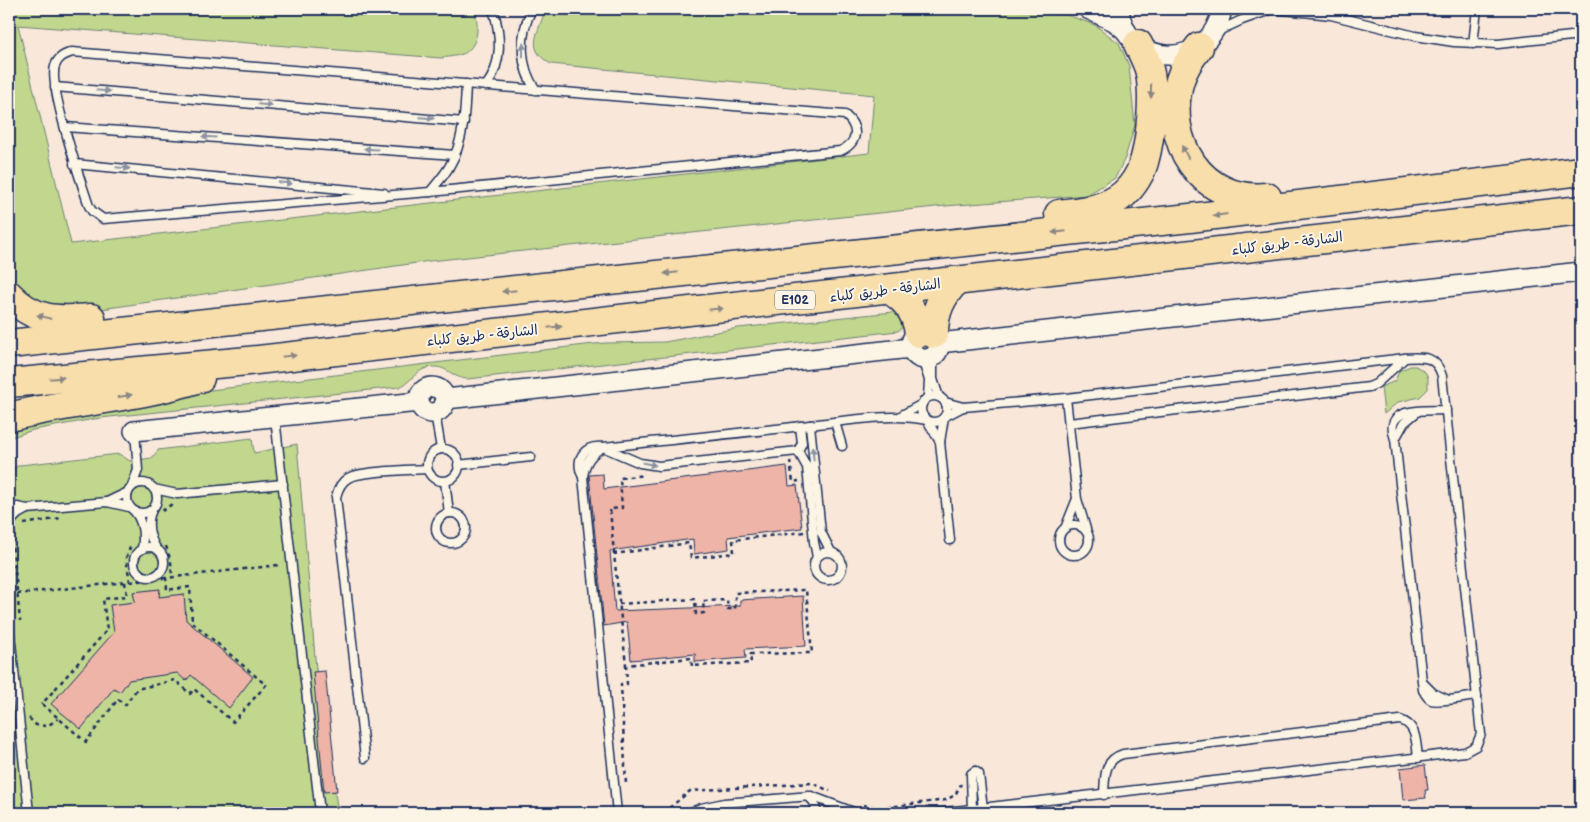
<svg xmlns="http://www.w3.org/2000/svg" width="1590" height="822" font-family="'Balsamiq Sans','Playpen Sans Arabic',sans-serif">
<style>
.green{fill:#c1d78d;stroke:#6e8376}
.building{fill:#eeb4a7;stroke:#1b2f5e}
.lines{fill:none;stroke-linecap:round;stroke-linejoin:round}
.service-casing{stroke:#1b2f5e;stroke-width:11}
.tertiary-casing{stroke:#1b2f5e;stroke-width:22}
.motorway-casing{stroke:#1b2f5e;stroke-width:31}
.path{stroke:#1b2f5e;stroke-width:2.5;stroke-dasharray:4 4;stroke-linecap:butt}
.service{stroke:#fcf5e5;stroke-width:8}
.tertiary{stroke:#fcf5e5;stroke-width:19}
.motorway{stroke:#f8deab;stroke-width:28}
.oneway{fill:#8c92a2}
.oneway2{fill:#8a8684}
.labels{text-anchor:middle;stroke-width:4;stroke-linejoin:round;paint-order:stroke}
.shield{fill:#fcf5e5;stroke:#5e6a86;stroke-width:1}
.shield-label{font-size:12px;font-weight:bold;fill:#1b2f5e}
.street-label{font-size:14px;fill:#1b2f5e;stroke:#fcf5e5}
</style>
<rect width="100%" height="100%" fill="#f9e8d9"/>
<filter id="ink" filterUnits="userSpaceOnUse"><feTurbulence type="fractalNoise" baseFrequency=".02" numOctaves="2"/><feDisplacementMap in="SourceGraphic" scale="10" xChannelSelector="R" yChannelSelector="G"/><feConvolveMatrix kernelMatrix="1 2 1 2 8 2 1 2 1" color-interpolation-filters="sRGB"/></filter>
<g filter="url(#ink)">
<!-- green -->
<g class="green">
<path d="M9,9H475C478,24 480,43 465,53C459,56 448,57 441,58L18,25L71,244L869,153L874,95L551,64C523,48 540,32 545,9H998L1067,15L1095,25L1119,43L1129,66L1135,125L1125,158L1115,178L1087,195L945,206L430,261L74,313L40,307L13,284L9,272Z"/>
<path d="M893,312H897L904,326L898,331L468,379C451,379 446,361 424,369C414,373 409,384 399,387L100,418L33,430L9,438V418L44,410L585,345L605,343L665,342L738,328Z"/>
<polygon points="1410,366 1416,366 1426,373 1428,378 1428,389 1420,397 1398,402 1384,414 1381,387 1395,381 1399,371"/>
<polygon points="252,438 254,453 297,444 316,669 338,813 9,813 9,470 20,465 119,454 130,461 152,458 158,450"/>
</g>
<!-- building -->
<g class="building">
<polygon points="787,466 789,486 797,485 802,528 728,537 729,549 694,554 693,539 610,551 615,611 740,606 740,600 803,596 806,646 745,649 746,658 695,662 695,654 631,660 627,622 604,626 589,475 603,474 604,489"/>
<polygon points="160,589 159,597 184,594 186,620 253,677 229,708 191,675 186,681 177,673 129,680 120,692 114,688 81,729 51,704 114,632 110,605 135,602 133,592"/>
<polygon points="325,671 337,791 324,792 313,672"/>
<polygon points="1425,765 1428,790 1425,790 1426,798 1403,800 1400,768"/>
</g>
<g class="lines">
<!-- service casing -->
<g class="service-casing">
<g id="service">
<path d="M532,9C519,34 519,67 536,90"/>
<polyline points="1275,9 1331,15 1415,36 1454,42 1498,44 1581,35"/>
<polyline points="1216,32 1242,20 1273,9"/>
<polyline points="1473,44 1477,9"/>
<path d="M72,52L845,115C860,128 858,143 840,151L430,192L103,219L92,211L89,206C81,182 48,86 55,66C58,57 64,55 72,52Z"/>
<path d="M486,86C503,64 501,34 493,9"/>
<polyline points="55,87 464,122"/>
<polyline points="65,127 455,155"/>
<polyline points="74,164 384,193"/>
<path d="M430,192C436,184 444,176 449,167C464,142 465,112 466,84"/>
<polyline points="933,357 933,379 939,397"/>
<polyline points="922,359 929,380 928,397"/>
<circle cx="934" cy="409" r="13"/>
<polyline points="1066,398 1077,499 1086,529"/>
<path d="M1446,410C1426,411 1382,405 1395,439L1423,690C1425,694 1427,698 1431,700C1438,703 1468,697 1477,696"/>
<polyline points="435,413 441,449"/>
<polyline points="902,415 922,404"/>
<polyline points="275,418 320,813"/>
<polyline points="835,422 842,446"/>
<polyline points="1069,423 1369,387 1376,384 1405,358"/>
<polyline points="810,425 821,532 831,552"/>
<polyline points="1395,439 1404,423 1417,412"/>
<path d="M603,447C591,454 585,462 583,477L617,813"/>
<polyline points="605,448 640,463 659,466 798,451 802,443 800,426"/>
<circle cx="443" cy="465" r="16"/>
<polyline points="798,451 807,467 814,542 817,557"/>
<polyline points="458,465 531,457"/>
<path d="M583,477C574,459 584,445 603,447C669,440 735,434 801,426C840,422 888,412 927,420L940,442"/>
<polyline points="445,481 449,513"/>
<circle cx="142" cy="498" r="15"/>
<polyline points="132,486 138,470 135,432"/>
<polyline points="154,489 177,494 283,484"/>
<polyline points="107,502 128,492"/>
<polyline points="9,509 18,507 27,509 107,502 129,507"/>
<path d="M152,510C146,522 149,537 156,548"/>
<path d="M135,512C143,522 144,537 142,549"/>
<circle cx="451" cy="528" r="15"/>
<polyline points="9,523 18,514 27,509"/>
<circle cx="1074" cy="540" r="15"/>
<polyline points="1066,526 1076,501"/>
<polyline points="950,540 940,442 944,417 963,407"/>
<circle cx="149" cy="562" r="15"/>
<circle cx="828" cy="566" r="14"/>
<polyline points="9,623 29,813"/>
<polyline points="1423,683 1433,693 1446,699"/>
<path d="M365,758L336,497C338,489 341,482 348,478C360,471 411,470 427,469"/>
<path d="M1104,795C1105,778 1103,760 1123,754L1400,720C1417,725 1416,742 1418,758"/>
<polyline points="808,796 814,802 817,813"/>
<polyline points="972,810 971,774 975,771 979,774 983,809"/>
<polyline points="689,813 701,808 724,803 811,796 856,813"/>
<path d="M937,813L1465,752L1476,746L1481,734L1442,376C1436,355 1423,357 1405,358L1066,398L963,407L945,402"/>
</g>
</g>
<!-- tertiary casing -->
<g class="tertiary-casing">
<g id="tertiary">
<polyline points="1088,9 1114,21 1126,31"/>
<path d="M1119,9C1125,68 1210,73 1222,9"/>
<circle cx="925" cy="345" r="14"/>
<polyline points="939,343 1581,272"/>
<circle cx="432" cy="400" r="13"/>
<polyline points="446,399 911,348"/>
<polyline points="134,431 419,402"/>
</g>
</g>
<!-- motorway casing -->
<g class="motorway-casing">
<g id="motorway">
<path d="M1199,47C1191,57 1184,67 1180,80C1162,140 1201,204 1267,197"/>
<path d="M1059,214C1082,211 1105,210 1124,194C1133,186 1141,173 1144,162C1151,138 1155,92 1149,69C1146,60 1142,52 1138,44"/>
<path d="M888,289C906,299 916,312 919,333"/>
<path d="M9,295C33,321 57,321 91,318"/>
<path d="M934,334C934,312 941,297 956,281"/>
<polyline points="9,344 1190,218 1581,171"/>
<polyline points="9,383 248,361 1581,210"/>
<path d="M9,417C72,401 138,398 200,378"/>
</g>
</g>
<!-- path -->
<g class="path">
<polyline points="790,461 793,482 799,481"/>
<polyline points="162,511 172,504"/>
<polyline points="24,524 61,518"/>
<polyline points="15,532 12,540 20,621"/>
<polyline points="166,546 171,562 172,577"/>
<polyline points="614,554 610,509 622,508 620,478 644,475"/>
<polyline points="125,582 127,596 103,599 107,630 42,704 86,742 118,699 125,705 137,689 175,680 190,694 194,689 233,722 266,685 192,622 190,587 167,590 166,578 279,565"/>
<polyline points="130,582 126,558 131,545"/>
<polyline points="130,582 166,578"/>
<polyline points="17,594 125,582"/>
<polyline points="619,604 695,599 696,614 704,613 703,601 727,600 728,609 735,609 735,593 806,590 812,653 750,654 751,663 692,666 691,658 626,665 614,554 689,543 691,558 734,553 733,540 804,532"/>
<polyline points="626,665 627,684 621,684 626,785"/>
<polyline points="29,718 36,725 47,726 58,719"/>
<polyline points="863,805 879,808 946,800 955,795 961,784"/>
<polyline points="663,813 690,791 812,783 830,791"/>
</g>
<!-- service -->
<use href="#service" class="service"/>
<!-- tertiary -->
<use href="#tertiary" class="tertiary"/>
<!-- motorway -->
<use href="#motorway" class="motorway"/>
</g>
<!-- one-way arrows -->
<defs><path id="oneway-solid" d="M-6-.8H1V-3.2L6.5 0L1 3.2V.8H-6Z" transform="scale(1.25)"/></defs>
<g class="oneway">
<use href="#oneway-solid" transform="translate(523 50) rotate(-90)"/>
<use href="#oneway-solid" transform="translate(103 91) rotate(5)"/>
<use href="#oneway-solid" transform="translate(265 105) rotate(5)"/>
<use href="#oneway-solid" transform="translate(427 118) rotate(5)"/>
<use href="#oneway-solid" transform="translate(209 137) rotate(-176)"/>
<use href="#oneway-solid" transform="translate(371 149) rotate(-176)"/>
<use href="#oneway-solid" transform="translate(123 168) rotate(5)"/>
<use href="#oneway-solid" transform="translate(285 183) rotate(5)"/>
<use href="#oneway-solid" transform="translate(813 454) rotate(-96)"/>
<use href="#oneway-solid" transform="translate(649 464) rotate(12)"/>
</g>
<g class="oneway2">
<use href="#oneway-solid" transform="translate(1151 91) rotate(90)"/>
<use href="#oneway-solid" transform="translate(1185 152) rotate(-117)"/>
<use href="#oneway-solid" transform="translate(1220 215) rotate(173)"/>
<use href="#oneway-solid" transform="translate(1059 232) rotate(174)"/>
<use href="#oneway-solid" transform="translate(671 273) rotate(174)"/>
<use href="#oneway-solid" transform="translate(509 291) rotate(174)"/>
<use href="#oneway-solid" transform="translate(716 309) rotate(-6)"/>
<use href="#oneway-solid" transform="translate(44 317) rotate(-164)"/>
<use href="#oneway-solid" transform="translate(555 327) rotate(-6)"/>
<use href="#oneway-solid" transform="translate(289 356) rotate(-6)"/>
<use href="#oneway-solid" transform="translate(57 378) rotate(-5)"/>
<use href="#oneway-solid" transform="translate(125 396) rotate(-10)"/>
</g>
</g>
<g class="labels">
<!-- shield labels -->
<rect class="shield" x="775" y="290.5" width="40" height="19" rx="4"/>
<g class="shield-label">
<text x="795" y="304">E102</text>
</g>
<!-- street labels -->
<g class="street-label">
<text transform="translate(1287 243) rotate(-7)" y="5">الشارقة - طريق كلباء</text>
<text transform="translate(885 290) rotate(-7)" y="5">الشارقة - طريق كلباء</text>
<text transform="translate(482 335) rotate(-6)" y="5">الشارقة - طريق كلباء</text>
</g>
</g>
<!-- margin -->
<rect width="1590" height="822" fill="none" stroke="#fcf5e5" stroke-width="30"/>
<rect x="15" y="15" width="1560" height="792" fill="none" stroke="#1b2f5e" stroke-width="2" filter="url(#ink)"/>
</svg>
